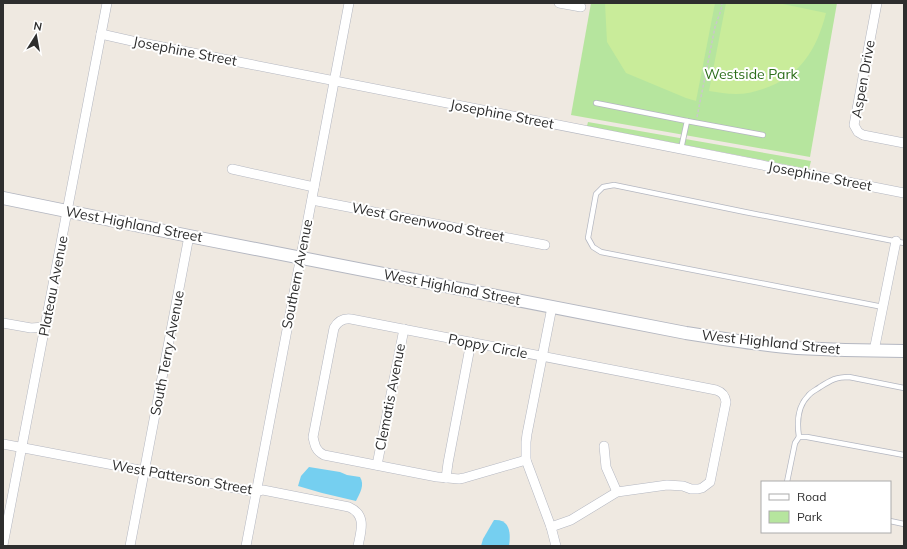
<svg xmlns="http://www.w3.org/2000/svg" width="907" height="549" font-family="Mulish,sans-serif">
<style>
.green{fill:#b6e59e}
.pitch{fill:#c9ec9a}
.water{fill:#75cff0}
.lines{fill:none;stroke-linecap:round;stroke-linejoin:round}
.lane-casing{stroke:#b4b7c1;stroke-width:6}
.street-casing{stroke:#b4b7c1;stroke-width:10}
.secondary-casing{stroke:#b4b7c1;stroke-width:14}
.path{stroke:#c9c9c9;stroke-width:1.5;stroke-dasharray:3 2;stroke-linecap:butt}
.lane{stroke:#fff;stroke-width:4.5}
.street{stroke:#fff;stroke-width:9}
.secondary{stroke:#fff;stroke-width:12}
.labels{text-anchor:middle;stroke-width:4;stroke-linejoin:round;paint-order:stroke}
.street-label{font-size:14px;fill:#2e2e2e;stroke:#fff}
.park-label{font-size:14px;fill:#2c6e1b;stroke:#fff}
</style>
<rect width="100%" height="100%" fill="#efe9e1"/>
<!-- green -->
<g class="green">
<polygon points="591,3 837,3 810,157 571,115"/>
<polygon points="588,122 811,161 809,169 587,126"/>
</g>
<!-- pitch -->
<g class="pitch">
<polygon points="605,3 715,3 696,101 686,98 626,73 607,42"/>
<path d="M726,3H778L826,13C817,49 800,77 763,89C754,92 745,94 736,94C727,94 718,92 709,91Z"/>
</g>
<!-- water -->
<g class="water">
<path d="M309,467L340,472L347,475L360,477C365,485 360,493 356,501L322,493L298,486L301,476Z"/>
<path d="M494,520C510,519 511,533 509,546H481L483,539Z"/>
</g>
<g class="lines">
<!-- lane casing -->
<g class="lane-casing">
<g id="lane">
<polyline points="596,103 687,121 681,149"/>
<polyline points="687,121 763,135"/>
<polyline points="883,307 601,252 593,247 588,238 596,194 603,187 614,185 745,212 904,243"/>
<path d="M799,437C797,424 797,407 808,396C811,392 816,390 820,387C831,380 836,377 849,377L904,388"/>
<polyline points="787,482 795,443 799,437 807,437 904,455"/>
<polyline points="890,521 904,524"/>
</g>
</g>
<!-- street casing -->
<g class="street-casing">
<g id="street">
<polyline points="559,3 581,7"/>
<polyline points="877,3 854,125 858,132 863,135 904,143"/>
<polyline points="101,34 132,41 904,193"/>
<polyline points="232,169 314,187"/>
<polyline points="312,200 545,245"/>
<polyline points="552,307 527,434 526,442 526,460 551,527 556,546"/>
<polyline points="3,323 31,328 45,327"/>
<polyline points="874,351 896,241"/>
<path d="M3,444L256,492L263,490L349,507C367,515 361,531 358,546"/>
<polyline points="604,446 606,467 617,492"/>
<path d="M526,460L464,478L459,479L437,477L324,455C316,451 315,446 313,437L334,328C338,321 343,318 351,319L716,390C722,392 725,395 726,402L710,482L702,488L698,489H691L683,486L667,485L617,492L571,520L551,527"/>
<polyline points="377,465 404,329"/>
<polyline points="446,478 448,463 471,342"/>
<polyline points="3,545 107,3"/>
<polyline points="130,546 189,236"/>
<polyline points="246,546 349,3"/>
</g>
</g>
<!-- secondary casing -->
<g class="secondary-casing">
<path id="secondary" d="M3,198L189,236L686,333C723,339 760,345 797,348C833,350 868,351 904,351"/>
</g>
<!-- path -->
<polyline class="path" points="697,117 715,27 721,10 722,3"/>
<!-- lane -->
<use href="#lane" class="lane"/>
<!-- street -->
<use href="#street" class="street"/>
<!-- secondary -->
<use href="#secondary" class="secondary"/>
</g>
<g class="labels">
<!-- street labels -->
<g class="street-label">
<text transform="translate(185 51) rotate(11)" y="5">Josephine Street</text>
<text transform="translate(863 79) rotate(-80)" y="5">Aspen Drive</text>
<text transform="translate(502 114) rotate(11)" y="5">Josephine Street</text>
<text transform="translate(820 176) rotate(11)" y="5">Josephine Street</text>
<text transform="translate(428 222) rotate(11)" y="5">West Greenwood Street</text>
<text transform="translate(134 224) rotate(11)" y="5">West Highland Street</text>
<text transform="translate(297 274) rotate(-79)" y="5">Southern Avenue</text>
<text transform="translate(53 286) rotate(-79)" y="5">Plateau Avenue</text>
<text transform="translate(452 287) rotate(11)" y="5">West Highland Street</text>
<text transform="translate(771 342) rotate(6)" y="5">West Highland Street</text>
<text transform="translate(488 346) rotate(11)" y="5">Poppy Circle</text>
<text transform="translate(167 353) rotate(-79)" y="5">South Terry Avenue</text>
<text transform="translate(390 397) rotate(-79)" y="5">Clematis Avenue</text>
<text transform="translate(182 477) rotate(10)" y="5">West Patterson Street</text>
</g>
<!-- park labels -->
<g class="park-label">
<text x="751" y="79">Westside Park</text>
</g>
</g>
<!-- border -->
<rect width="907" height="549" fill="none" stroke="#2e2e2e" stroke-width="8"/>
<!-- legend -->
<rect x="761" y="481" width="130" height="52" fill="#ffffff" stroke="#ababab"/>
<rect x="769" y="494" width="20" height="6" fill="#ffffff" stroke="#ababab"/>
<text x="797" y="501" font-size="12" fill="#2e2e2e">Road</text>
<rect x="769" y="511" width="20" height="12" fill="#b6e59e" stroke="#ababab"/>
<text x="797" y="521" font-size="12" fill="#2e2e2e">Park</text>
<!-- north arrow -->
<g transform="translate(36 36) rotate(11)" stroke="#ffffff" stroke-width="3" paint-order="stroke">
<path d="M0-3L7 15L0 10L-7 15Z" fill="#2e2e2e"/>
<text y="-6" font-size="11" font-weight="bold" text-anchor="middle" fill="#2e2e2e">N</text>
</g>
</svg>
